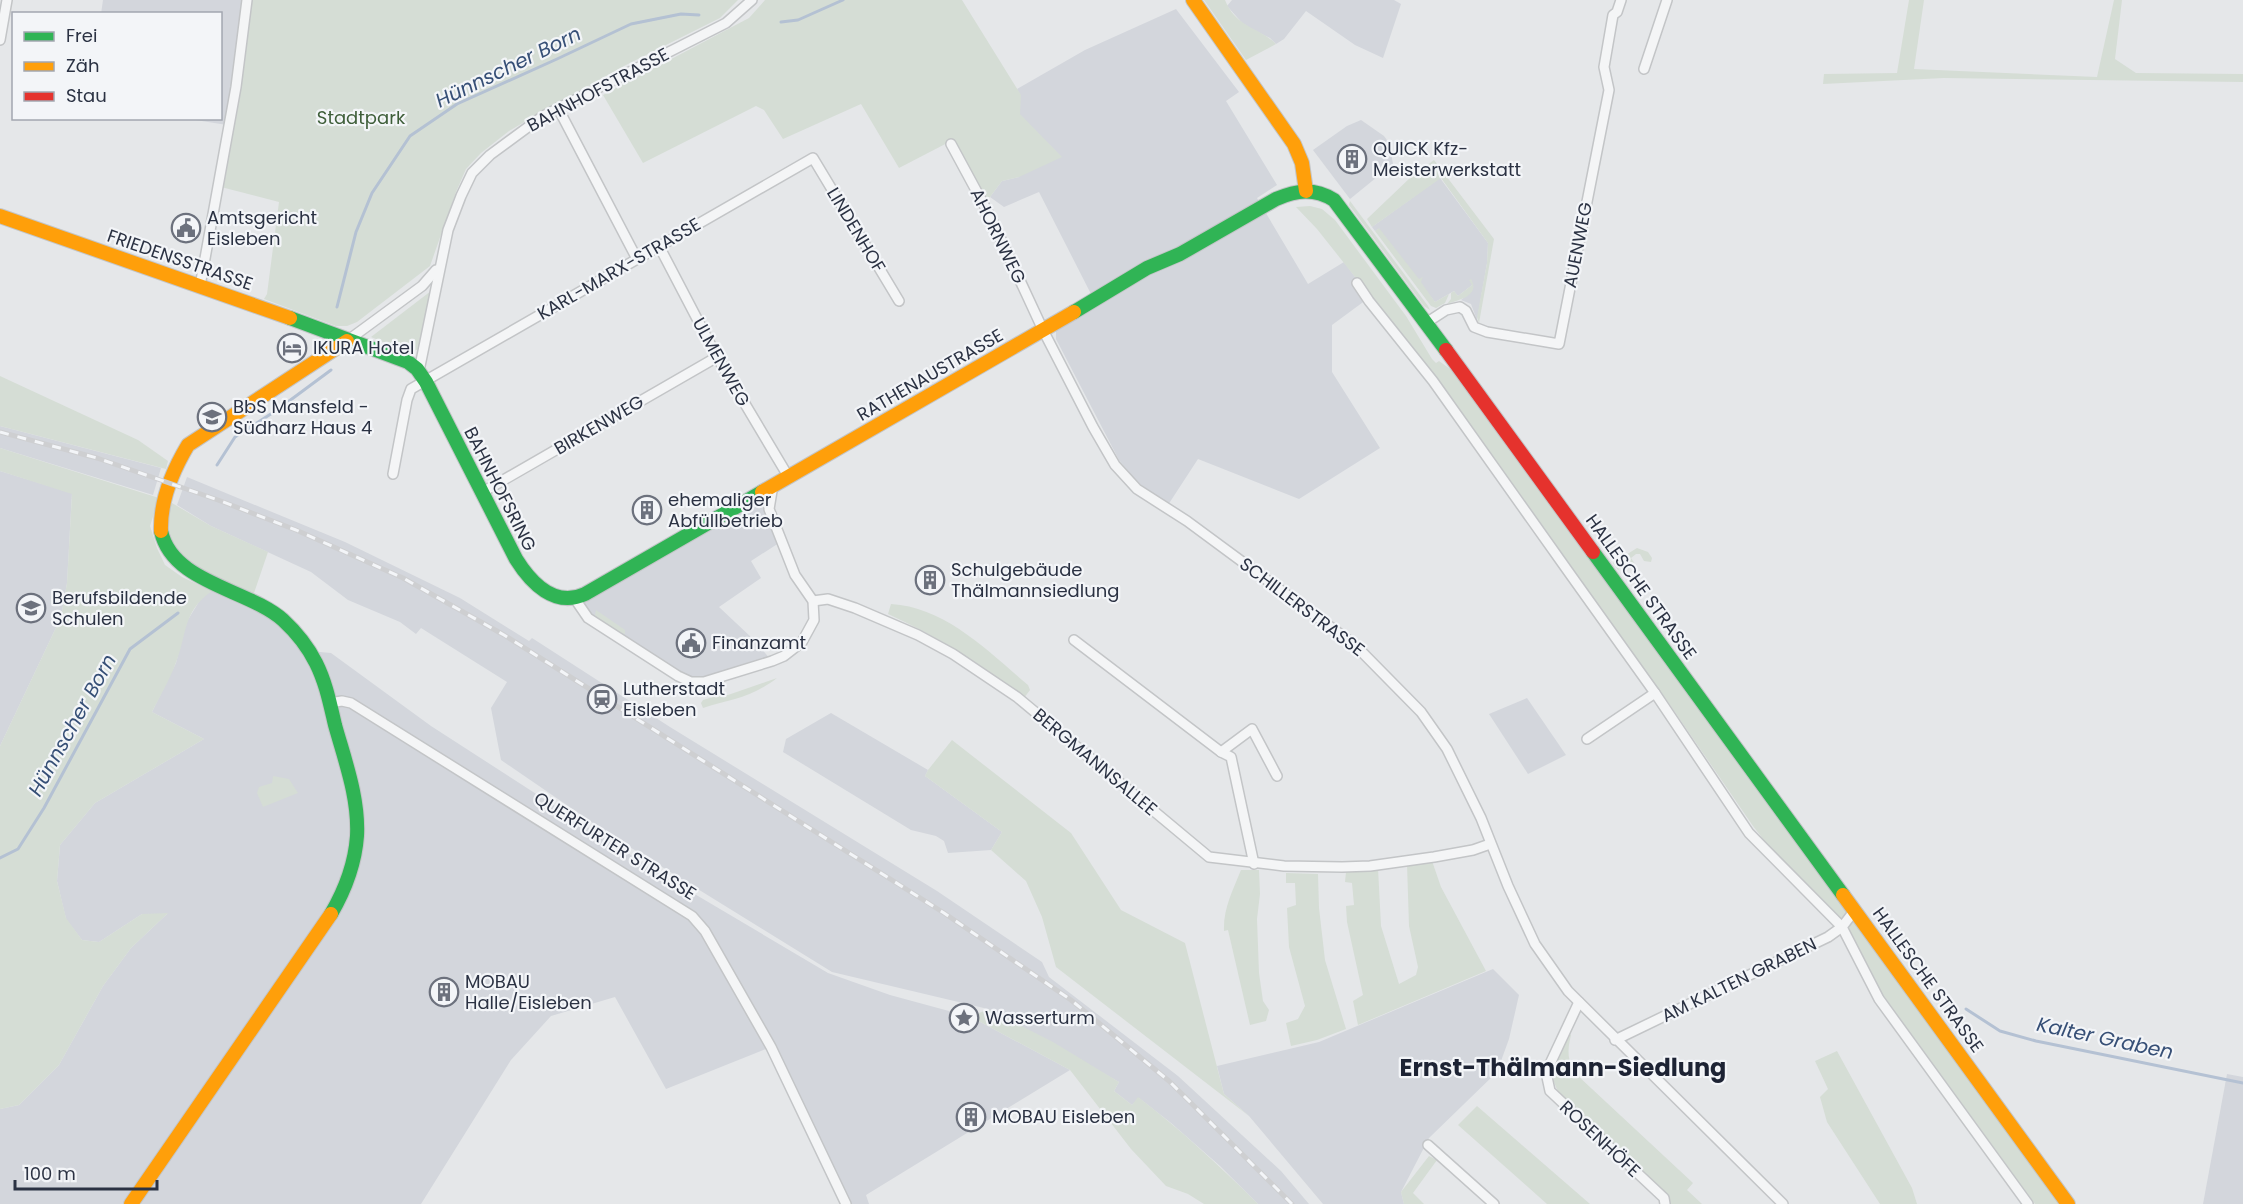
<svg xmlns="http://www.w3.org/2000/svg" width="2243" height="1204" font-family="Poppins,sans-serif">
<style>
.built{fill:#d3d6dc}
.green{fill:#d5ddd5}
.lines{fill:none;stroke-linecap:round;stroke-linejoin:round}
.stream{stroke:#b4c1d3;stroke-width:3}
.street-casing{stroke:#c3c5c7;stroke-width:12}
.fast-casing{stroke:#c3c5c7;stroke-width:16}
.slow-casing{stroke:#c3c5c7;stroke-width:16}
.jam-casing{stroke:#c3c5c7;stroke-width:16}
.street{stroke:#f4f5f6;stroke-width:9}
.fast{stroke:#30b455;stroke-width:14}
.slow{stroke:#ff9f0a;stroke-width:14}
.jam{stroke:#e5322d;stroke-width:14}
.rail-casing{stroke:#cecfd1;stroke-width:5}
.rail{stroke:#f3f5f8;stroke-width:3;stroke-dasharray:9;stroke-linecap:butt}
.labels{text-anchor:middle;stroke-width:4.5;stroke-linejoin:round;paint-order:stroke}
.street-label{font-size:18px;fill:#2b3243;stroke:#f3f5f8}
.park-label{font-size:18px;fill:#3e5e39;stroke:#f3f5f8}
.poi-label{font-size:18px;fill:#2b3243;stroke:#f3f5f8;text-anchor:start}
.water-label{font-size:20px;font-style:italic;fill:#364f76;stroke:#f3f5f8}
.district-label{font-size:24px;font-weight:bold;fill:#1d2334;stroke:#f3f5f8}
</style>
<rect width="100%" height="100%" fill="#e5e7e9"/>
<!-- built -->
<g class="built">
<polygon points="103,0 243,0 227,125 189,119 220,118 220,14 101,14"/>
<polygon points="1232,0 1394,0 1401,4 1383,58 1355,45 1306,11 1284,39 1276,44 1270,38 1245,26 1227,6"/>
<polygon points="1176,9 1239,92 1226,101 1277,185 1257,198 1308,284 1344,262 1370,297 1332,325 1332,372 1380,448 1299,499 1198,459 1168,505 1153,496 1132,476 1119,460 1056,339 1056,329 1096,305 1091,294 1039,192 1004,207 990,197 1002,181 1019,177 1020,95 1017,89 1085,50"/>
<polygon points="1361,120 1384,136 1389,143 1393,164 1350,199 1313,150 1347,126"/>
<polygon points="1440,178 1488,243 1487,263 1477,320 1471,304 1461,300 1472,291 1472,285 1458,296 1454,291 1435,302 1378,229 1375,231 1372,227"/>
<polygon points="0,426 161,468 153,495 0,448"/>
<polygon points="0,471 72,493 67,583 61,617 0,746"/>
<polygon points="187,477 345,542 460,598 529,641 532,638 670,727 937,891 1042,962 1049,977 1178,1076 1281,1171 1309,1204 1258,1204 1220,1166 1171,1123 1139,1098 1132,1105 1114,1091 1119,1082 988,1009 832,972 612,836 501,760 491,708 507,682 421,628 416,634 400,622 348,600 311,572 211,526 177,505"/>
<polygon points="747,500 769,509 782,541 751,561 761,578 719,607 752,638 772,661 697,683 588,618 575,599"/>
<polygon points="219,584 258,604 309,651 331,653 431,726 654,870 828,973 890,995 971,1017 1070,1070 866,1195 869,1204 846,1204 771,1047 666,1089 615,997 551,1016 511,1060 421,1204 0,1204 0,1109 19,1105 59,1065 103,986 131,948 167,914 142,914 99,942 82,940 66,919 57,881 60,845 95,803 204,739 152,712 176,663 186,623 200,600"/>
<polygon points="1527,698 1566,755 1528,774 1489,714"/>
<polygon points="831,713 928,770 925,776 1002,832 991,850 948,853 944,841 936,836 911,830 783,752 786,739"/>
<polygon points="1493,969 1519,995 1509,1039 1497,1072 1429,1138 1401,1192 1404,1204 1323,1204 1249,1116 1224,1094 1217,1066 1319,1042"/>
<polygon points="2227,1074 2243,1077 2243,1204 2203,1204"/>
</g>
<!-- green -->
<g class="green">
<polygon points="251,0 738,0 720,18 624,66 533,117 509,131 481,153 466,169 456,192 430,266 357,322 347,326 336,326 264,299 267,294 279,202 221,187"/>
<polygon points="765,0 962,0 1021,95 1020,114 1062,157 1019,177 1002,181 990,197 984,198 953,140 899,168 861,104 783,139 764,110 756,106 643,163 603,95 749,18"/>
<path d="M1204,0H1225C1236,28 1259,27 1276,44L1246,60Z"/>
<polygon points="1909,0 1924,0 1914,69 2097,77 2114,0 2122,0 2115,59 2136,73 2243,74 2243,82 1944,78 1823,84 1824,74 1897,73"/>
<polygon points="1434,160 1494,239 1479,323 1477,317 1487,263 1488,243 1441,178 1372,227 1367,219 1411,177"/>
<polygon points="1350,201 1428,306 1430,310 1424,306 1349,205"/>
<polygon points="1310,206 1322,209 1335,220 1406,316 1432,359 1436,363 1439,361 1457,374 2062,1204 2035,1204 1877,987 1849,929 1836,913 1770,848 1753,826 1668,702 1498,464 1432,374 1317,229 1296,207"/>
<polygon points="1379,228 1419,279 1423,277 1421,282 1435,302 1449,294 1445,303 1436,308 1431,306 1375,231"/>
<path d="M1471,279C1481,296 1458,300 1447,304L1451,299V293L1454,291L1458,296L1472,285L1469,280Z"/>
<polygon points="431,291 421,348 409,353 371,337"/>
<polygon points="0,376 138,440 168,461 166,469 0,426"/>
<path d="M0,448L159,498L150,526L157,548L165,565L182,577L212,591C181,613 188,634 175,665C169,681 160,696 152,712L204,739L95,803L60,845L57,881L66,918L82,940L99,942L142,914L168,913L131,948L103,986L59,1065L19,1105L0,1109V746L61,617L67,583L72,494L0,471Z"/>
<path d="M172,503L211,526L268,552L254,593H248C213,576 147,555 172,503Z"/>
<polygon points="1637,548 1648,552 1652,558 1651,562 1644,561 1640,554 1636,554 1631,558 1635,564 1628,569 1624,565 1618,570 1613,563"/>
<path d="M891,604C945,607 988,651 1028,685L1030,690L1024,698C982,665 937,636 888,614Z"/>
<path d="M596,610L625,630V634C615,632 602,623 595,615Z"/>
<path d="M777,678C751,698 732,699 703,708L701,703L703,700L719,695H728Z"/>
<polygon points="952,740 1071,833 1121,910 1185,943 1224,1094 1249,1116 1056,967 1042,917 1026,881 991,850 1002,832 925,776 928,770"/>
<polygon points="273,776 289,779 298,793 263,807 257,793 259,787 272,783"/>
<polygon points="1432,861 1441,887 1486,971 1358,1025 1353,1001 1363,995 1347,922 1346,906 1354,905 1352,883 1345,882 1346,872 1378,868 1381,926 1399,984 1416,975 1418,967 1409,926 1407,864"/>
<path d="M1241,870H1259L1260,894L1257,919L1259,973L1263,1001L1269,1010L1266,1021L1250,1025L1228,930L1224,931C1223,909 1233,890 1241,870Z"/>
<polygon points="1286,873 1318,874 1319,908 1325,960 1346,1029 1317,1040 1291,1046 1286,1023 1298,1019 1305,1006 1289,947 1287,908 1296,905 1295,883 1286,883"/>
<path d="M988,1009L1053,1042L1119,1082L1114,1091L1132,1105L1138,1097C1181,1130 1220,1166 1258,1204H1204L1188,1194L1166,1186L1131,1149L1070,1070L971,1017Z"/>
<path d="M1568,1033L1571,1035C1567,1051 1567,1061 1577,1075L1693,1183L1687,1190L1702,1204H1668L1669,1199L1561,1096C1544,1071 1557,1057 1568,1033Z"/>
<polygon points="1837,1051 1912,1188 1917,1204 1880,1204 1827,1122 1820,1097 1828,1089 1815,1061"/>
<polygon points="1477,1106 1590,1204 1547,1204 1458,1125"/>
<polygon points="1429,1156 1437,1160 1413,1193 1424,1204 1404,1204 1401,1192"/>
</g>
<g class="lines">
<!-- stream -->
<g class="stream">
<polyline points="781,22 798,20 843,0"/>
<polyline points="337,307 356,232 372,193 410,136 457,104 557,59 631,24 681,14 699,15"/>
<polyline points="217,465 235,437 277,410 331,370"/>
<polyline points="0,858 18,849 44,808 130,649 178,613"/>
<polyline points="1966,1009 2000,1031 2036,1041 2243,1083"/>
</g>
<!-- street casing -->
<g class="street-casing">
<g id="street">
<polyline points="0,40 7,0"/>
<polyline points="1644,69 1667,0"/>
<polyline points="558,108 637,259"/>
<polyline points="951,144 991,218 1043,330 1093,427 1115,465 1137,489 1187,521 1355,645 1421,712 1447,749 1481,818 1508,886 1535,944 1568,991 1783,1204"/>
<polyline points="659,246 717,357 788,476"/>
<polyline points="1357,283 1369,301 1433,381 1570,574 1655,693 1749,833 1842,927 1879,999 2028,1204"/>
<polyline points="200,286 236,87 247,0"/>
<polyline points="1426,323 1446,310 1460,307 1466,311 1474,327 1487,332 1559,344 1609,90 1604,67 1613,15 1617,12 1621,0"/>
<polyline points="347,341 422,286 436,270"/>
<polyline points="417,369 420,366 448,230 461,196 472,173 490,155 543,116 726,23 752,0"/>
<polyline points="393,474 407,400 411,389 813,158 899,301"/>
<polyline points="481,493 717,357"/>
<polyline points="575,599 588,618 678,676 691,682 704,682 772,661 784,656 802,642 814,620 813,601 795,575 769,509 773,485"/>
<polyline points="813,601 828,599 855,608 918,635 953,654 1017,697 1209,857 1284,866 1342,867 1370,866 1434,857 1473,850 1490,844"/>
<polyline points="1074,640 1221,752 1231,757 1254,864"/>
<polyline points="329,703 342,701 351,703 692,916 705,931 771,1047 846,1204"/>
<polyline points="1587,739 1655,693"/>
<polyline points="1221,752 1252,729 1277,776"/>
<polyline points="1579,1002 1549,1066 1547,1077 1550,1091 1664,1198 1665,1204"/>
<polyline points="1615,1040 1828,937 1842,927 1855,910"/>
<polyline points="1428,1145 1494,1204"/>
</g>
</g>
<!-- fast casing -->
<g class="fast-casing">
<g id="fast">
<path d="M1074,312L1147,268L1180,254L1276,199C1297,190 1314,188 1334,200L1446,350"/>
<path d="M290,318L408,362L417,369L426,382L516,559C531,583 555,608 585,594L762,492"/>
<path d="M161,531C172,583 248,589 283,620C296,632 308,647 316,663C326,683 330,704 335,725C345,761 359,798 357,836C355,864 345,890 331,914"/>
<polyline points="1593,552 1843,895"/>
</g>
</g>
<!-- slow casing -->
<g class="slow-casing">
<g id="slow">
<polyline points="1193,0 1294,144 1302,163 1306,191"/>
<polyline points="0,216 290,318"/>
<polyline points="762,492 1074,312"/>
<path d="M161,531C160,501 173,470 188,445L347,341"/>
<polyline points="1843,895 2068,1204"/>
<polyline points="131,1204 331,914"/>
</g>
</g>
<!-- jam casing -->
<g class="jam-casing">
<polyline id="jam" points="1446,350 1593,552"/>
</g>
<!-- street -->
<use href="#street" class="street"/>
<!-- fast -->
<use href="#fast" class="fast"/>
<!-- slow -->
<use href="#slow" class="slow"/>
<!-- jam -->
<use href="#jam" class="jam"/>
<!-- rail casing -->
<g class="rail-casing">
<polyline id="rail" points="0,432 97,458 218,500 296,530 403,578 504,635 944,913 1071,1000 1169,1081 1292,1204"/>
</g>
<!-- rail -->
<use href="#rail" class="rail"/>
</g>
<!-- icons -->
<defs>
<g id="building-ring" transform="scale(1.5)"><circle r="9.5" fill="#f3f5f8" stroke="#6c717d" stroke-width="1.5"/><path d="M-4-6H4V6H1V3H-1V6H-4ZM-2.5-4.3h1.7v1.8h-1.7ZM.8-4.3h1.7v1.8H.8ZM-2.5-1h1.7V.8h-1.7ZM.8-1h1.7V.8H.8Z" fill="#6c717d"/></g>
<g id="civic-ring" transform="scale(1.5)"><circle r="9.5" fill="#f3f5f8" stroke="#6c717d" stroke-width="1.5"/><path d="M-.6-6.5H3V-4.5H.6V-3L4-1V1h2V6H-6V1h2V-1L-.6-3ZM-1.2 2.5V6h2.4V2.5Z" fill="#6c717d"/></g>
<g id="hotel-ring" transform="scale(1.5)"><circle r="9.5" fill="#f3f5f8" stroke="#6c717d" stroke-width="1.5"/><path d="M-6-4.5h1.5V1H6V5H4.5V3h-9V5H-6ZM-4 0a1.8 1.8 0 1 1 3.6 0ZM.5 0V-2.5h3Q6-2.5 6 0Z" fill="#6c717d"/></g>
<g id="school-ring" transform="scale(1.5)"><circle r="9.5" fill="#f3f5f8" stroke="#6c717d" stroke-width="1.5"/><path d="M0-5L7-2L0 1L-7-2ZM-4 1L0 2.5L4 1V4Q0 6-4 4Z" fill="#6c717d"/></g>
<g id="station-ring" transform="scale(1.5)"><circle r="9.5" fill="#f3f5f8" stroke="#6c717d" stroke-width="1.5"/><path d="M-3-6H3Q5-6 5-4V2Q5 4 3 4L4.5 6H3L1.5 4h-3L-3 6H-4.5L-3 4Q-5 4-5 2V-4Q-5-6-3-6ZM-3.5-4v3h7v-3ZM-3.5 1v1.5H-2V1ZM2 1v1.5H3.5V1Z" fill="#6c717d"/></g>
<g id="sight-ring" transform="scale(1.5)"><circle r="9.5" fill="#f3f5f8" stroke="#6c717d" stroke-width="1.5"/><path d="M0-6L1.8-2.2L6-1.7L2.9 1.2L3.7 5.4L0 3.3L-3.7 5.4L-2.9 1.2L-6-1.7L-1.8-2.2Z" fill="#6c717d"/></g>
</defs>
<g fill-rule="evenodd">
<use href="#building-ring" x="1352" y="159"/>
<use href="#civic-ring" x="186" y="228"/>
<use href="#hotel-ring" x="292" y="348"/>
<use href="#school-ring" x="212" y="417"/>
<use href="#building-ring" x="647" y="510"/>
<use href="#building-ring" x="930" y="580"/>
<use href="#school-ring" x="31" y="608"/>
<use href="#civic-ring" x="691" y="643"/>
<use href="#station-ring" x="602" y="699"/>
<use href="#building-ring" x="444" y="992"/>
<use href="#sight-ring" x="964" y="1018"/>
<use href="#building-ring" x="971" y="1117"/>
</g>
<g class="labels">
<!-- street labels -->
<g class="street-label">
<text transform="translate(598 90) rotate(-28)" y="6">BAHNHOFSTRASSE</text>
<text transform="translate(856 230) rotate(59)" y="6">LINDENHOF</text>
<text transform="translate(998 236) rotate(64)" y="6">AHORNWEG</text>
<text transform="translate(1578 245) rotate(-79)" y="6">AUENWEG</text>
<text transform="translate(180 260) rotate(19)" y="6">FRIEDENSSTRASSE</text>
<text transform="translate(619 269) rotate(-30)" y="6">KARL-MARX-STRASSE</text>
<text transform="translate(721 362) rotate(61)" y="6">ULMENWEG</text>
<text transform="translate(930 375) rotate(-30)" y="6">RATHENAUSTRASSE</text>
<text transform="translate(599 425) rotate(-30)" y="6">BIRKENWEG</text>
<text transform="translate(500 489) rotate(63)" y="6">BAHNHOFSRING</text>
<text transform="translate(1641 587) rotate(54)" y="6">HALLESCHE STRASSE</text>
<text transform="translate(1302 607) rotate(37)" y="6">SCHILLERSTRASSE</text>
<text transform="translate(1095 762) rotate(40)" y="6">BERGMANNSALLEE</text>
<text transform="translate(615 846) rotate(32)" y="6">QUERFURTER STRASSE</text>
<text transform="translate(1739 980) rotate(-26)" y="6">AM KALTEN GRABEN</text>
<text transform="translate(1928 980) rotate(54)" y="6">HALLESCHE STRASSE</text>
<text transform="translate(1600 1139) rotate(43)" y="6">ROSENHÖFE</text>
</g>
<!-- park labels -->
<g class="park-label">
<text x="361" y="124">Stadtpark</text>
</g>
<!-- poi labels -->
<g class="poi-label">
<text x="1373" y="155">QUICK Kfz-<tspan x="1373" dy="21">Meisterwerkstatt</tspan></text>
<text x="207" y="224">Amtsgericht<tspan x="207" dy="21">Eisleben</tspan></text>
<text x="313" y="354">IKURA Hotel</text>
<text x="233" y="413">BbS Mansfeld -<tspan x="233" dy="21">Südharz Haus 4</tspan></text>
<text x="668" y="506">ehemaliger<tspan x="668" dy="21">Abfüllbetrieb</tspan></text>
<text x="951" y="576">Schulgebäude<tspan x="951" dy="21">Thälmannsiedlung</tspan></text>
<text x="52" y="604">Berufsbildende<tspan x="52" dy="21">Schulen</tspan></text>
<text x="712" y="649">Finanzamt</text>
<text x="623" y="695">Lutherstadt<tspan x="623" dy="21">Eisleben</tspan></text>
<text x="465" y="988">MOBAU<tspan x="465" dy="21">Halle/Eisleben</tspan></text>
<text x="985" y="1024">Wasserturm</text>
<text x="992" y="1123">MOBAU Eisleben</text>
</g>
<!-- water labels -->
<g class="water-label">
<text transform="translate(508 67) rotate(-26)" y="7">Hünnscher Born</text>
<text transform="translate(72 725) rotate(-61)" y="7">Hünnscher Born</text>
<text transform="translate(2105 1038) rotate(12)" y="7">Kalter Graben</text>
</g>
<!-- district labels -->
<g class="district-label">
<text x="1563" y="1076">Ernst-Thälmann-Siedlung</text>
</g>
</g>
<!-- legend -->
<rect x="12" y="12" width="210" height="108" fill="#f3f5f8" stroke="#a3a7b0" stroke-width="1.5"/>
<rect x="24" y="32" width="30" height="9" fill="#30b455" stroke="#a3a7b0" stroke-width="1.5"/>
<text x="66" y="42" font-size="18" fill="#2b3243">Frei</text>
<rect x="24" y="62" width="30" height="9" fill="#ff9f0a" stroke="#a3a7b0" stroke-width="1.5"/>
<text x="66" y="72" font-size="18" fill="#2b3243">Zäh</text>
<rect x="24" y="92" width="30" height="9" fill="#e5322d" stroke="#a3a7b0" stroke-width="1.5"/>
<text x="66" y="102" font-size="18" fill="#2b3243">Stau</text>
<!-- scale -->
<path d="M15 1180v9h142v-9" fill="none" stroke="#2b3243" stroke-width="3"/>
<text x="24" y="1180" font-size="18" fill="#2b3243" stroke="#f3f5f8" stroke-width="4.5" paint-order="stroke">100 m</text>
</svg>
